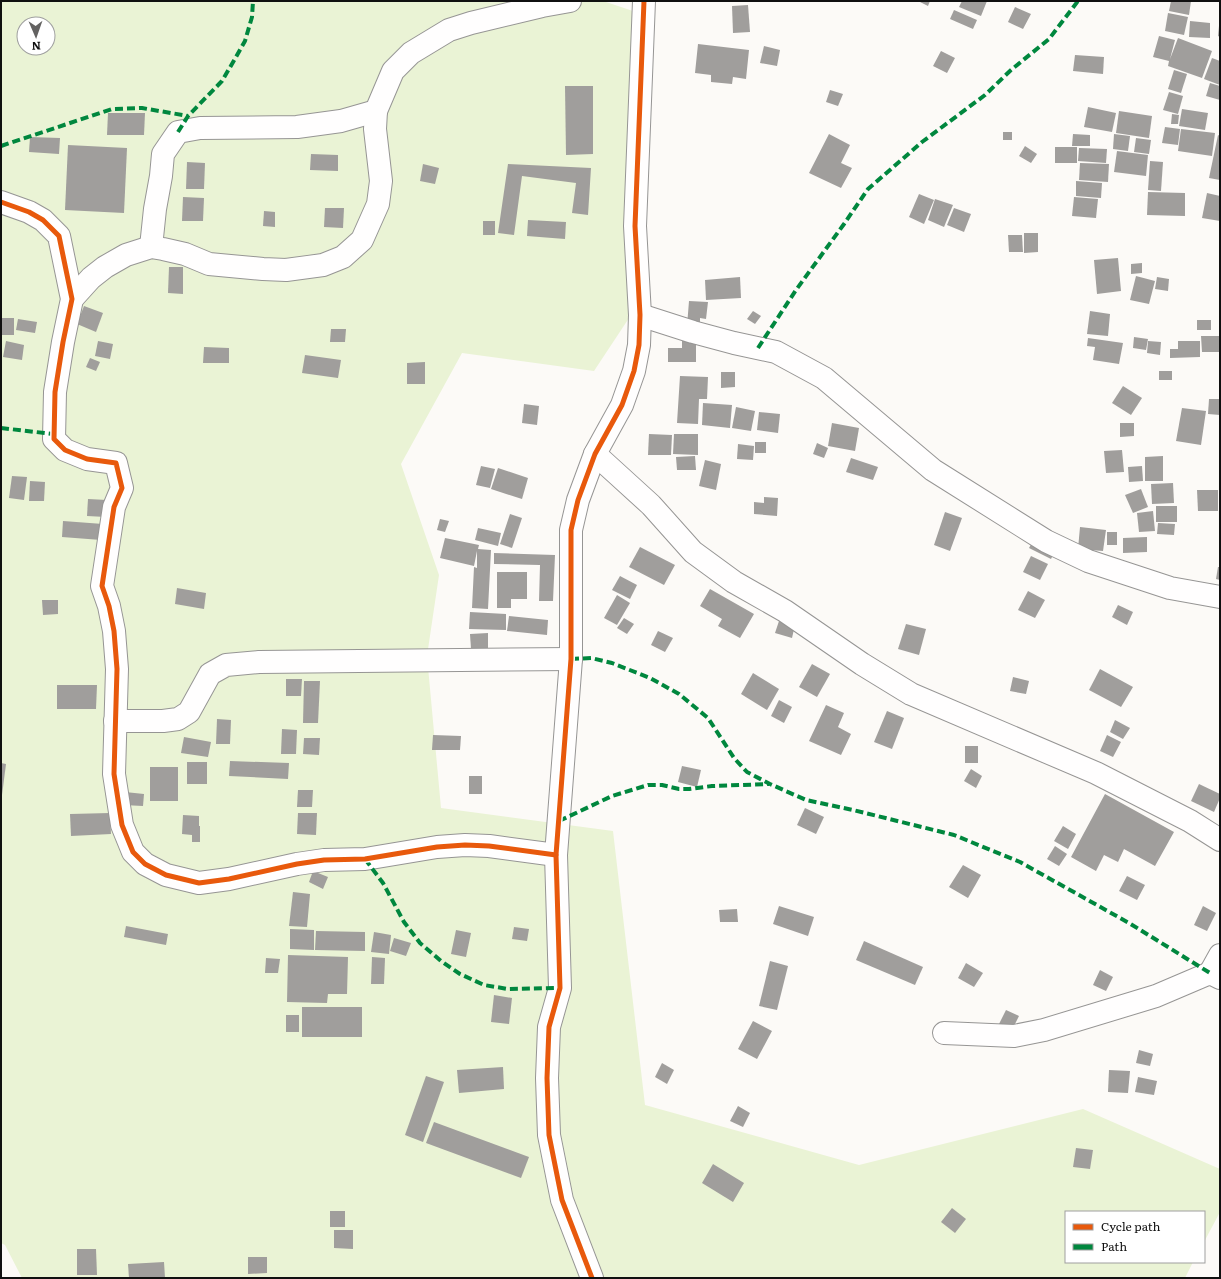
<svg xmlns="http://www.w3.org/2000/svg" width="1221" height="1279" font-family="Literata,serif">
<style>
.green{fill:#eaf3d5;fill-rule:evenodd}
.building{fill:#a09e9c}
.lines{fill:none;stroke-linecap:round;stroke-linejoin:round}
.street-casing{stroke:#969594;stroke-width:24}
.street{stroke:#fffefe;stroke-width:22}
.quiet{stroke:#00873e;stroke-width:4;stroke-dasharray:8 4;stroke-linecap:butt}
.cycleway-casing{stroke:#fff;stroke-width:8}
.cycleway{stroke:#e8590c;stroke-width:5}
</style>
<rect width="100%" height="100%" fill="#fcfaf7"/>
<!-- green -->
<path class="green" d="M1,1H603L639,13L633,312L594,371L462,353L401,464L439,575L427,656L441,808L613,831L645,1105L859,1165L1083,1109L1220,1169V1212L1204,1242V1212H1066V1262H1193L1185,1278H22L5,1245L1,1243ZM24,24H48V48H24Z"/>
<!-- building -->
<g class="building">
<polygon points="918,1 930,1 928,6"/>
<polygon points="962,1 987,1 981,16 959,7"/>
<polygon points="1171,1 1191,1 1189,15 1169,11"/>
<polygon points="748,5 750,32 733,33 732,6"/>
<polygon points="1015,7 1031,14 1023,29 1008,22"/>
<polygon points="954,10 977,20 973,29 950,19"/>
<polygon points="1168,13 1188,17 1184,35 1165,31"/>
<polygon points="1190,21 1210,23 1210,38 1189,37"/>
<polygon points="1219,26 1220,27 1220,37 1218,36"/>
<polygon points="1159,36 1175,40 1170,59 1178,38 1212,51 1202,78 1168,66 1169,61 1153,57"/>
<polygon points="698,44 749,50 746,79 733,77 732,84 711,82 711,75 695,73"/>
<polygon points="764,46 780,50 777,66 760,63"/>
<polygon points="941,51 955,58 947,73 933,66"/>
<polygon points="1075,55 1104,57 1103,74 1073,71"/>
<polygon points="1212,58 1220,61 1220,85 1204,79"/>
<polygon points="1174,70 1187,74 1181,93 1168,89"/>
<polygon points="1210,83 1220,86 1220,100 1206,96"/>
<polygon points="565,86 593,86 593,154 566,155"/>
<polygon points="830,90 843,94 838,106 826,102"/>
<polygon points="1169,92 1183,96 1178,114 1163,110"/>
<polygon points="1088,107 1116,113 1112,132 1084,127"/>
<polygon points="1182,109 1208,113 1205,130 1179,126"/>
<polygon points="1119,111 1152,116 1149,138 1116,133"/>
<polygon points="108,113 145,113 144,135 107,135"/>
<polygon points="1172,114 1179,115 1178,124 1171,124"/>
<polygon points="1165,127 1180,129 1178,145 1162,143"/>
<polygon points="1181,129 1215,133 1212,156 1178,151"/>
<rect x="1003" y="132" width="9" height="8"/>
<polygon points="829,134 850,145 841,163 852,168 841,188 809,173"/>
<polygon points="1073,134 1090,135 1090,146 1072,146"/>
<polygon points="1114,134 1130,136 1128,151 1113,149"/>
<polygon points="1218,135 1220,136 1220,180 1209,178"/>
<polygon points="30,137 60,138 59,154 29,152"/>
<polygon points="1136,138 1151,140 1149,154 1134,152"/>
<polygon points="68,145 127,148 124,213 65,210"/>
<polygon points="1025,146 1037,154 1031,163 1019,156"/>
<rect x="1055" y="147" width="22" height="16"/>
<polygon points="1079,148 1107,149 1106,163 1078,161"/>
<polygon points="1117,151 1148,155 1146,176 1114,172"/>
<polygon points="311,154 338,155 338,171 310,170"/>
<polygon points="1150,161 1163,162 1161,191 1148,190"/>
<polygon points="187,162 205,163 204,189 186,189"/>
<polygon points="1080,163 1109,164 1108,182 1079,180"/>
<polygon points="423,164 439,168 435,184 420,181"/>
<polygon points="508,164 591,168 588,215 572,213 576,183 522,176 514,235 498,233"/>
<polygon points="1076,181 1102,183 1101,198 1076,196"/>
<polygon points="1148,192 1185,193 1185,216 1147,215"/>
<polygon points="1207,193 1220,196 1220,221 1202,218"/>
<polygon points="919,194 934,200 924,224 909,217"/>
<polygon points="183,197 204,198 203,221 182,221"/>
<polygon points="1074,197 1098,199 1096,218 1072,216"/>
<polygon points="935,199 953,205 944,227 928,220"/>
<polygon points="325,208 344,208 343,228 324,227"/>
<polygon points="954,208 971,214 964,232 947,225"/>
<polygon points="264,211 275,212 275,227 263,226"/>
<polygon points="528,220 566,222 565,239 527,236"/>
<rect x="483" y="221" width="12" height="14"/>
<polygon points="1024,233 1038,233 1038,252 1024,253"/>
<polygon points="1008,235 1022,235 1023,252 1009,252"/>
<polygon points="1118,258 1121,291 1097,294 1094,260"/>
<polygon points="1142,263 1142,273 1131,274 1131,264"/>
<polygon points="169,267 183,267 183,294 168,293"/>
<polygon points="1136,276 1155,281 1149,304 1130,300"/>
<polygon points="740,277 741,298 706,300 705,280"/>
<polygon points="1157,277 1169,279 1168,291 1155,289"/>
<polygon points="689,301 708,302 706,319 700,318 700,327 687,326"/>
<polygon points="84,306 103,313 96,332 77,324"/>
<polygon points="753,311 761,316 755,324 747,319"/>
<polygon points="1090,311 1110,314 1108,336 1087,334"/>
<rect x="1" y="318" width="13" height="17"/>
<polygon points="18,319 37,322 35,333 16,330"/>
<rect x="1197" y="320" width="14" height="10"/>
<polygon points="331,329 346,329 345,342 330,342"/>
<polygon points="1201,336 1220,336 1220,352 1202,352"/>
<polygon points="1134,337 1148,339 1146,350 1133,348"/>
<polygon points="1088,338 1123,343 1119,364 1093,360 1095,347 1087,346"/>
<polygon points="682,340 696,341 696,362 668,362 668,348 682,348"/>
<polygon points="6,341 24,345 22,360 3,357"/>
<polygon points="98,341 113,344 110,359 95,356"/>
<polygon points="1148,341 1161,342 1160,355 1147,353"/>
<polygon points="1178,341 1200,341 1200,357 1170,358 1170,349 1178,349"/>
<polygon points="204,347 229,348 229,363 203,363"/>
<polygon points="305,355 341,360 338,378 302,373"/>
<polygon points="90,358 100,362 96,371 86,367"/>
<polygon points="425,362 425,384 407,384 407,363"/>
<rect x="1159" y="371" width="13" height="9"/>
<polygon points="721,372 735,372 735,387 721,388"/>
<polygon points="680,376 708,377 707,399 699,399 698,424 677,423"/>
<polygon points="1123,386 1142,398 1131,415 1112,403"/>
<polygon points="1209,399 1220,399 1220,415 1208,414"/>
<polygon points="703,403 732,405 730,428 702,425"/>
<polygon points="524,404 539,406 537,425 522,423"/>
<polygon points="736,407 755,411 751,431 732,428"/>
<polygon points="1182,408 1206,411 1201,445 1176,441"/>
<polygon points="759,412 780,414 778,433 757,430"/>
<polygon points="832,423 859,428 855,451 828,446"/>
<polygon points="1120,423 1134,423 1134,436 1120,437"/>
<polygon points="649,434 672,435 671,455 648,455"/>
<polygon points="674,434 698,434 698,455 673,454"/>
<rect x="755" y="442" width="11" height="11"/>
<polygon points="817,443 828,448 824,458 813,454"/>
<polygon points="738,444 754,446 753,460 737,459"/>
<polygon points="1122,450 1124,472 1106,473 1104,451"/>
<polygon points="695,456 696,470 677,470 676,457"/>
<polygon points="1163,456 1163,481 1145,481 1145,457"/>
<polygon points="851,458 878,467 873,480 846,472"/>
<polygon points="705,460 721,464 716,490 699,486"/>
<polygon points="481,466 495,469 490,488 476,485"/>
<polygon points="1142,466 1143,481 1129,482 1128,467"/>
<polygon points="498,468 528,478 522,499 491,489"/>
<polygon points="12,476 27,477 24,500 9,498"/>
<polygon points="30,481 45,482 44,501 29,501"/>
<polygon points="1173,483 1174,503 1152,504 1151,484"/>
<polygon points="1141,489 1148,507 1133,513 1125,495"/>
<polygon points="1197,490 1218,490 1218,511 1198,511"/>
<polygon points="764,497 778,498 777,516 754,514 754,502 764,503"/>
<polygon points="88,499 107,500 106,517 87,516"/>
<rect x="1156" y="506" width="21" height="16"/>
<polygon points="1153,511 1155,531 1139,532 1137,513"/>
<polygon points="945,512 962,518 950,551 934,545"/>
<polygon points="510,514 522,518 512,548 500,544"/>
<polygon points="440,519 449,521 445,532 437,530"/>
<polygon points="63,521 103,524 101,540 62,537"/>
<polygon points="1158,523 1175,524 1174,535 1157,534"/>
<polygon points="1080,527 1106,530 1103,551 1078,549"/>
<polygon points="478,528 501,533 498,546 475,540"/>
<rect x="1107" y="532" width="10" height="13"/>
<polygon points="1147,537 1147,552 1123,553 1123,538"/>
<polygon points="445,538 479,545 478,549 491,550 488,609 472,608 474,567 477,568 477,551 474,566 440,558"/>
<polygon points="1034,539 1056,549 1051,559 1029,548"/>
<polygon points="640,547 675,565 664,585 629,567"/>
<polygon points="494,553 555,555 553,601 539,601 540,565 494,564"/>
<polygon points="1031,556 1048,564 1040,580 1023,572"/>
<polygon points="1218,567 1220,567 1220,580 1216,579"/>
<polygon points="497,572 527,572 527,599 511,599 511,608 497,608"/>
<polygon points="620,576 637,585 630,599 612,590"/>
<polygon points="177,588 206,593 204,609 175,604"/>
<polygon points="710,589 754,614 740,638 718,626 722,619 700,606"/>
<polygon points="1028,591 1045,600 1035,618 1018,610"/>
<polygon points="617,595 630,603 617,625 604,618"/>
<polygon points="42,600 58,600 58,614 43,615"/>
<polygon points="1118,605 1133,612 1127,625 1112,617"/>
<polygon points="470,612 506,614 506,630 469,629"/>
<polygon points="509,616 548,620 547,635 507,631"/>
<polygon points="624,618 634,624 627,634 617,628"/>
<polygon points="779,621 795,625 792,638 775,633"/>
<polygon points="906,624 926,629 919,655 898,649"/>
<polygon points="658,631 673,638 665,652 651,645"/>
<polygon points="488,633 488,648 471,649 470,634"/>
<polygon points="812,664 830,674 817,697 799,687"/>
<polygon points="1100,669 1133,687 1121,707 1089,690"/>
<polygon points="753,673 779,689 767,710 741,694"/>
<polygon points="1013,677 1029,681 1026,694 1010,691"/>
<polygon points="286,679 302,679 301,696 286,696"/>
<polygon points="304,681 320,681 318,723 303,723"/>
<polygon points="57,685 97,685 96,709 57,709"/>
<polygon points="779,700 792,707 784,723 771,716"/>
<polygon points="826,705 844,713 838,727 851,734 841,755 809,741"/>
<polygon points="887,711 904,718 892,749 874,742"/>
<polygon points="217,719 231,720 230,744 216,744"/>
<polygon points="1115,720 1130,728 1123,739 1110,732"/>
<polygon points="282,729 297,730 296,754 281,754"/>
<polygon points="433,735 461,736 460,750 432,750"/>
<polygon points="1107,735 1121,742 1113,757 1100,751"/>
<polygon points="184,737 211,742 208,757 181,753"/>
<polygon points="304,738 320,738 319,755 303,754"/>
<rect x="965" y="746" width="13" height="17"/>
<polygon points="230,761 289,763 288,779 229,776"/>
<rect x="187" y="762" width="20" height="22"/>
<polygon points="1,763 6,764 2,795 1,795"/>
<polygon points="682,766 701,770 697,787 678,782"/>
<rect x="150" y="767" width="28" height="34"/>
<polygon points="971,769 982,776 976,788 964,781"/>
<rect x="469" y="776" width="13" height="18"/>
<polygon points="1199,784 1220,794 1220,798 1214,812 1191,801"/>
<polygon points="298,790 313,790 312,807 297,807"/>
<polygon points="125,792 144,794 143,806 123,805"/>
<polygon points="1105,794 1174,832 1155,866 1124,849 1118,862 1104,855 1096,871 1071,857"/>
<polygon points="805,808 824,817 816,834 797,825"/>
<polygon points="110,813 111,834 71,836 70,814"/>
<polygon points="298,813 317,813 316,835 297,834"/>
<polygon points="183,815 199,816 199,826 200,826 200,842 192,842 192,835 182,834"/>
<polygon points="1063,826 1076,834 1068,849 1054,841"/>
<polygon points="1055,846 1067,854 1059,866 1047,859"/>
<polygon points="963,865 981,875 968,898 949,887"/>
<polygon points="313,871 328,877 323,889 309,882"/>
<polygon points="1127,876 1145,885 1137,900 1119,891"/>
<polygon points="293,892 310,894 307,927 289,926"/>
<polygon points="779,906 814,917 808,936 773,924"/>
<polygon points="1203,906 1216,913 1207,931 1194,925"/>
<polygon points="737,909 738,922 720,922 719,910"/>
<polygon points="126,926 168,934 166,945 124,937"/>
<polygon points="514,927 529,929 527,941 512,939"/>
<polygon points="290,929 314,930 314,950 290,949"/>
<polygon points="456,930 471,933 466,957 451,954"/>
<polygon points="316,931 365,932 365,951 315,950"/>
<polygon points="374,932 391,935 389,954 371,952"/>
<polygon points="394,938 411,943 406,956 390,951"/>
<polygon points="864,941 923,967 915,985 856,960"/>
<polygon points="288,955 348,957 347,994 328,994 327,1003 287,1002"/>
<polygon points="372,957 385,958 384,984 371,984"/>
<polygon points="266,958 280,959 278,973 265,973"/>
<polygon points="770,961 788,966 777,1010 759,1006"/>
<polygon points="966,963 983,973 974,987 958,978"/>
<polygon points="1100,970 1113,977 1106,991 1093,985"/>
<polygon points="494,995 512,998 509,1024 491,1022"/>
<rect x="302" y="1007" width="60" height="30"/>
<polygon points="1006,1010 1019,1016 1012,1030 999,1024"/>
<rect x="286" y="1015" width="13" height="17"/>
<polygon points="753,1021 772,1031 757,1059 738,1049"/>
<polygon points="1139,1050 1153,1054 1150,1066 1136,1063"/>
<polygon points="662,1063 674,1070 667,1084 655,1077"/>
<polygon points="503,1067 504,1089 459,1093 457,1070"/>
<polygon points="1109,1070 1130,1071 1128,1093 1108,1092"/>
<polygon points="426,1076 444,1082 423,1142 405,1135"/>
<polygon points="1138,1077 1157,1081 1154,1095 1135,1092"/>
<polygon points="738,1106 750,1113 743,1127 730,1121"/>
<polygon points="434,1122 529,1157 521,1178 426,1143"/>
<polygon points="1076,1148 1093,1150 1090,1169 1073,1167"/>
<polygon points="713,1164 744,1183 733,1202 702,1183"/>
<polygon points="952,1208 966,1219 955,1233 941,1222"/>
<rect x="330" y="1211" width="15" height="16"/>
<polygon points="334,1230 353,1230 353,1249 334,1248"/>
<polygon points="77,1249 96,1249 97,1275 77,1275"/>
<polygon points="248,1257 267,1257 267,1273 248,1274"/>
<polygon points="164,1262 165,1278 129,1278 128,1264"/>
</g>
<g class="lines">
<!-- street casing -->
<g class="street-casing">
<g id="street">
<polyline points="1,202 29,212 43,220 59,236 72,299 63,342 55,392 54,439 65,450 87,459 116,463 122,488 114,507 102,586 109,606 114,631 117,669 114,774 122,825 133,852 145,864 166,875 199,883 229,879 297,864 324,860 365,859 437,847 465,845 489,846 556,855"/>
<polyline points="151,247 155,209 161,176 163,154 178,132 200,128 297,127 341,121 376,111 393,71 411,53 449,30 471,23 542,6 570,1"/>
<polyline points="72,299 91,278 105,267 126,255 151,247 163,249 185,254 209,264 263,269 286,270 323,265 343,257 362,240 378,204 381,181 375,129 376,111"/>
<polyline points="640,315 693,332 734,343 776,352 824,378 933,470 1046,541 1088,561 1170,588 1220,597"/>
<polyline points="595,454 651,505 693,552 734,582 785,611 862,664 911,694 1096,773 1190,821 1220,840"/>
<polyline points="115,721 163,721 178,719 189,712 210,674 226,665 259,662 571,659"/>
<polyline points="1210,973 1220,955"/>
<polyline points="944,1033 1014,1036 1044,1030 1156,996 1210,973 1220,978"/>
<polyline points="592,1278 562,1200 549,1135 547,1078 549,1027 560,988 556,855 571,659 571,530 578,500 595,454 622,405 634,371 639,345 640,315 635,226 644,1"/>
</g>
</g>
<!-- street -->
<use href="#street" class="street"/>
<!-- quiet -->
<g class="quiet">
<polyline points="178,132 188,116 222,81 236,57 245,41 252,17 253,1"/>
<polyline points="1,146 112,109 142,108 188,116"/>
<polyline points="758,348 796,290 844,224 868,189 922,142 985,95 1011,70 1049,39 1078,1"/>
<polyline points="1,428 53,434"/>
<polyline points="571,659 591,658 612,663 650,678 679,694 708,718 734,758 747,772 770,784 806,800 853,810 954,835 1020,862 1129,923 1210,973"/>
<polyline points="559,821 612,796 648,785 662,785 679,789 689,789 712,786 769,784"/>
<polyline points="365,859 383,883 404,922 420,943 441,961 460,974 484,985 508,989 560,988"/>
</g>
<!-- cycleway casing -->
<g class="cycleway-casing">
<g id="cycleway">
<polyline points="1,202 29,212 43,220 59,236 72,299 63,342 55,392 54,439 65,450 87,459 116,463 122,488 114,507 102,586 109,606 114,631 117,669 114,774 122,825 133,852 145,864 166,875 199,883 229,879 297,864 324,860 365,859 437,847 465,845 489,846 556,855"/>
<polyline points="592,1278 562,1200 549,1135 547,1078 549,1027 560,988 556,855 571,659 571,530 578,500 595,454 622,405 634,371 639,345 640,315 635,226 644,1"/>
</g>
</g>
<!-- cycleway -->
<use href="#cycleway" class="cycleway"/>
</g>
<!-- border -->
<rect width="1221" height="1279" fill="none" stroke="#101010" stroke-width="4"/>
<!-- legend -->
<rect x="1065" y="1211" width="140" height="52" fill="#ffffff" stroke="#9f9f9f"/>
<rect x="1073" y="1224" width="20" height="6" fill="#e8590c" stroke="#9f9f9f"/>
<text x="1101" y="1231" font-size="12" fill="#101010">Cycle path</text>
<rect x="1073" y="1244" width="20" height="6" fill="#00873e" stroke="#9f9f9f"/>
<text x="1101" y="1251" font-size="12" fill="#101010">Path</text>
<!-- north arrow -->
<g transform="translate(36 36) rotate(178)"><circle r="19" fill="#ffffff" stroke="#9f9f9f"/>
<path d="M0-3L7 15L0 10L-7 15Z" fill="#636261"/>
<text y="-6" font-size="11" font-weight="bold" text-anchor="middle" fill="#101010">N</text>
</g>
</svg>
